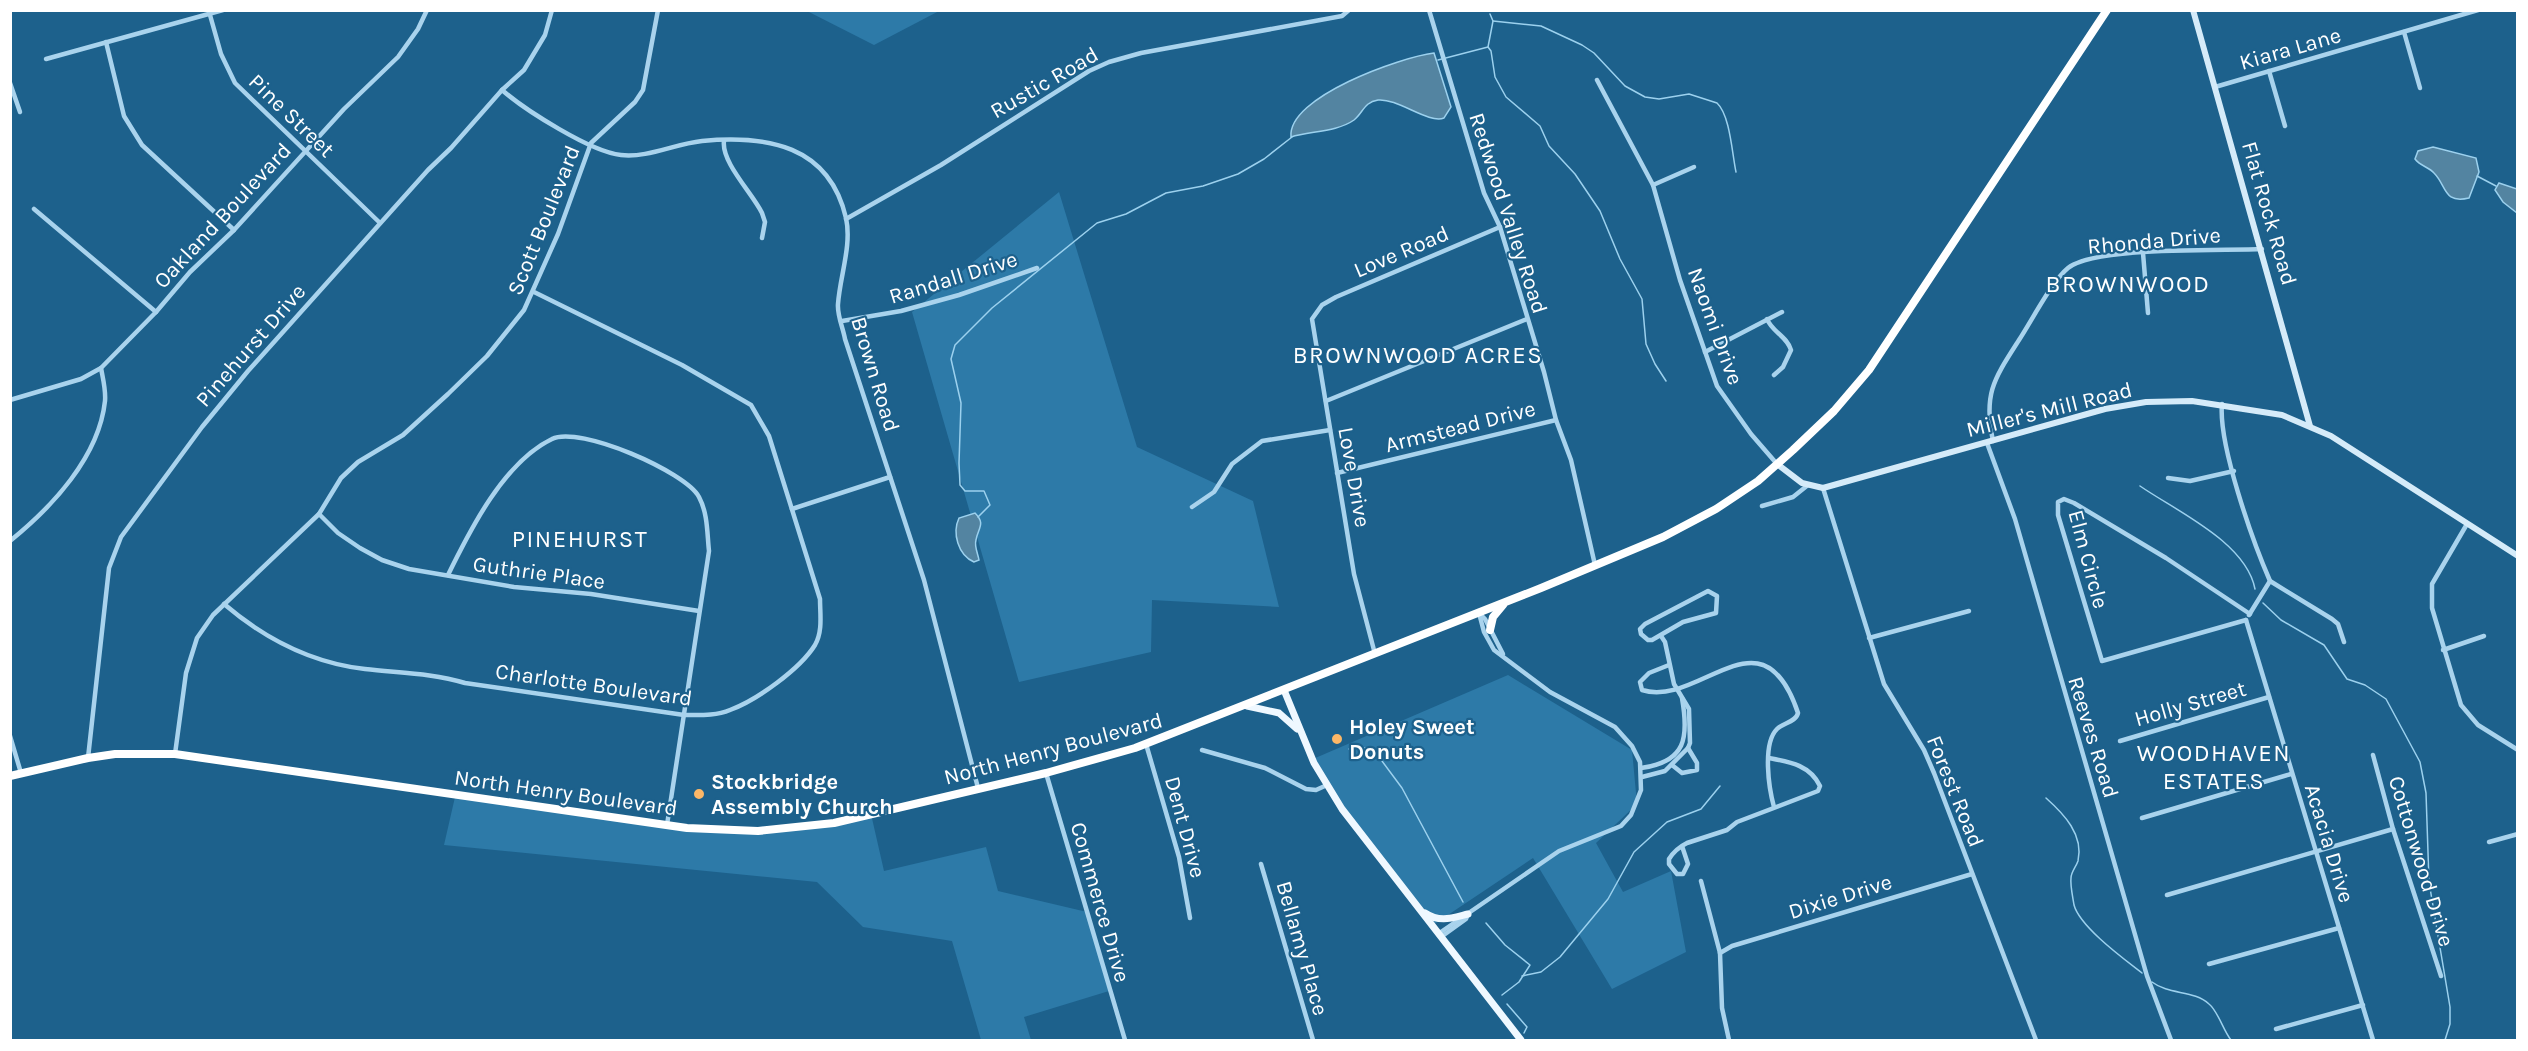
<svg xmlns="http://www.w3.org/2000/svg" width="2528" height="1051" font-family="Karla,sans-serif">
<style>
.green{fill:#2d7aa8}
.water{fill:#5384a1;stroke:#9cd1ee;stroke-width:1.5}
.lines{fill:none;stroke-linecap:round;stroke-linejoin:round}
.stream{stroke:#9cd1ee;stroke-width:1.5}
.street{stroke:#a9d3ed;stroke-width:4.5}
.secondary{stroke:#d5ebf9;stroke-width:6}
.primary{stroke:#eff8ff;stroke-width:7}
.highway{stroke:#fff;stroke-width:8}
.poi-dot{fill:#fcb767;stroke:#1d618c;stroke-width:2}
.labels{text-anchor:middle;stroke-width:4.5;stroke-linejoin:round;paint-order:stroke}
.street-label{font-size:22px;fill:#fff;stroke:#1d618c}
.poi-label{font-size:22px;font-weight:bold;fill:#fff;stroke:#1d618c;text-anchor:start}
.neighbourhood-label{font-size:24px;letter-spacing:1.5px;fill:#fff;stroke:#1d618c}
</style>
<rect width="100%" height="100%" fill="#1d618c"/>
<!-- green -->
<g class="green">
<polygon points="807,11 939,11 874,45"/>
<polygon points="1059,192 1137,447 1253,501 1279,607 1152,600 1151,652 1019,682 912,312"/>
<polygon points="1508,675 1632,750 1637,804 1596,843 1623,892 1671,871 1686,952 1612,989 1533,858 1430,927 1355,826 1313,759"/>
<polygon points="455,797 676,829 775,831 871,814 884,871 986,847 998,891 1087,912 1109,991 1024,1017 1031,1040 981,1040 952,941 863,927 817,882 444,845"/>
</g>
<!-- water -->
<g class="water">
<path d="M1434,53L1451,107L1444,118C1428,124 1398,98 1378,100C1364,102 1363,113 1354,120C1337,132 1310,131 1291,137C1287,97 1401,57 1434,53Z"/>
<path d="M2433,147L2476,158L2479,172L2469,198C2443,204 2447,186 2434,173C2429,167 2420,166 2415,159L2418,151Z"/>
<polygon points="2499,183 2517,189 2517,213 2503,202 2495,190"/>
<path d="M975,513C986,524 978,528 976,540C974,546 978,554 979,560L974,562C958,555 952,533 959,518Z"/>
</g>
<g class="lines">
<!-- stream -->
<g class="stream">
<path d="M1493,21L1541,26L1582,45L1594,53L1625,86L1645,97L1659,99L1689,94L1717,103C1730,115 1732,153 1736,172"/>
<polyline points="1488,47 1491,51 1495,77 1506,97 1540,126 1549,146 1575,174 1600,211 1620,259 1642,299 1646,344 1655,364 1666,381"/>
<polyline points="1438,60 1488,47 1493,21 1490,14"/>
<polyline points="2477,176 2496,186"/>
<path d="M2140,486C2176,511 2246,542 2255,589"/>
<polyline points="978,517 990,505 984,491 965,491 960,485 959,463 961,403 951,359 955,345 992,308 1097,223 1126,214 1166,193 1203,186 1238,174 1264,159 1292,137"/>
<polyline points="2263,603 2281,620 2324,645 2347,679 2365,685 2386,699 2420,762 2426,793 2429,882 2450,1007 2450,1024 2445,1040"/>
<polyline points="1349,749 1367,748 1379,757 1402,788 1463,902"/>
<path d="M2046,798C2064,814 2084,835 2078,861C2076,867 2071,872 2071,878C2070,885 2073,898 2074,905C2080,927 2124,959 2142,973"/>
<polyline points="1486,923 1505,945 1530,965 1519,982 1502,995"/>
<polyline points="1522,976 1541,972 1560,957 1608,899 1634,852 1667,822 1701,809 1720,786"/>
<path d="M2152,982C2169,995 2194,990 2209,1004C2218,1011 2223,1030 2231,1040"/>
<polyline points="1507,1004 1527,1027 1524,1033"/>
</g>
<!-- street -->
<g class="street">
<polyline points="1429,10 1484,193 1500,227 1544,372 1556,420 1571,460 1595,565"/>
<polyline points="210,15 221,54 235,83 379,222"/>
<polyline points="2404,32 2420,88"/>
<polyline points="106,42 124,116 142,145 234,230"/>
<polyline points="46,59 223,10"/>
<polyline points="2269,71 2285,126"/>
<polyline points="1597,80 1653,185 1680,280 1717,386 1751,434 1777,464"/>
<polyline points="10,83 20,112"/>
<polyline points="2215,87 2478,10"/>
<path d="M502,90C525,110 591,152 621,155C648,158 674,144 702,141C767,135 829,145 846,218C852,245 840,276 838,304C837,315 843,328 845,339L924,580L978,788"/>
<path d="M724,141C721,162 753,194 762,213L765,222L762,238"/>
<polyline points="1653,185 1694,167"/>
<polyline points="34,209 156,312"/>
<polyline points="846,219 941,165 1089,71 1109,62 1141,53 1342,16 1349,10"/>
<polyline points="2143,253 2148,313"/>
<path d="M1767,319C1772,332 1787,336 1791,350L1783,367L1774,375"/>
<polyline points="842,321 901,311 959,295 1037,268"/>
<polyline points="1705,352 1782,312"/>
<polyline points="10,400 81,379 101,368 156,312 190,272 234,230 344,109 398,57 418,29 427,10"/>
<polyline points="1326,401 1527,319"/>
<path d="M2222,404C2218,444 2253,542 2270,581L2249,615"/>
<path d="M1993,441C1983,394 1994,379 2019,340C2031,322 2052,281 2068,268C2096,246 2222,251 2262,249"/>
<polyline points="1987,443 2015,519 2147,976 2171,1040"/>
<polyline points="1337,473 1556,420"/>
<polyline points="2168,478 2190,481 2234,471"/>
<polyline points="1823,488 1884,684 1924,750 1934,773 2036,1040"/>
<polyline points="1762,506 1793,497 1808,485"/>
<polyline points="1192,507 1214,492 1232,464 1262,441 1330,430"/>
<polyline points="792,509 890,477"/>
<polyline points="319,514 338,533 360,548 382,560 409,569 514,587 591,594 699,611"/>
<polyline points="2467,524 2432,584 2432,608 2461,705 2478,725 2518,750"/>
<path d="M10,541C52,507 99,457 105,401C106,390 103,379 101,368"/>
<path d="M448,575C470,530 504,462 552,439C579,425 686,472 699,497C708,514 707,533 709,551L667,825"/>
<polyline points="2270,581 2332,619 2338,624 2344,642"/>
<polygon points="1708,591 1717,596 1716,613 1683,622 1652,640 1648,640 1641,634 1640,629 1645,624"/>
<path d="M224,604C265,639 312,663 365,669C399,673 432,673 465,683L684,715C700,715 716,716 730,710C757,700 800,669 815,645C823,631 820,614 820,599L769,436L751,405L682,365L534,292"/>
<polyline points="1479,613 1485,619 1503,654"/>
<polyline points="2246,620 2102,661 2058,515 2058,502 2064,499 2074,503 2166,558 2250,614"/>
<polyline points="2246,620 2373,1040"/>
<polyline points="1869,638 1969,611"/>
<polyline points="2443,650 2484,636"/>
<polyline points="1375,654 1354,574 1312,319 1322,305 1336,297 1500,227"/>
<path d="M1669,665L1649,673L1640,682L1642,690C1700,708 1762,605 1798,713C1796,722 1783,723 1777,729C1762,744 1769,789 1774,807"/>
<polyline points="10,736 21,773"/>
<polyline points="2120,741 2269,697"/>
<polyline points="1146,744 1179,857 1190,918"/>
<polyline points="1202,750 1265,768 1306,789 1316,790 1327,785"/>
<polyline points="175,754 186,673 197,638 213,615 319,514 341,478 358,462 403,435 448,394 487,356 524,310 558,234 591,143 635,102 643,90 658,10"/>
<polyline points="2373,755 2393,829 2441,976"/>
<polyline points="88,758 109,568 121,537 202,427 248,371 428,170 451,148 502,90 524,70 545,35 552,10"/>
<polyline points="1672,765 1682,773 1697,770 1697,763 1688,748"/>
<path d="M1641,768C1686,762 1689,738 1682,698"/>
<polyline points="1046,773 1125,1040"/>
<polyline points="1642,777 1665,771 1688,748 1690,743 1689,709 1674,684 1665,642 1661,636"/>
<polyline points="2142,818 2291,774"/>
<polyline points="2489,842 2518,834"/>
<path d="M1682,846L1688,864L1683,874H1677L1669,864V859C1674,851 1679,847 1687,843L1727,830L1737,822L1818,791L1820,786C1810,765 1790,762 1769,758"/>
<polyline points="1261,864 1313,1040"/>
<polyline points="1701,881 1720,953 1722,1008 1729,1040"/>
<polyline points="2167,895 2393,829"/>
<polyline points="1438,934 1559,851 1621,826 1631,815 1641,790 1640,762 1632,746 1615,727 1550,692 1494,650 1484,632 1479,613"/>
<polyline points="1441,937 1466,919 1468,914"/>
<polyline points="1720,953 1732,946 1972,874"/>
<polyline points="2209,964 2339,928"/>
<polyline points="2276,1029 2363,1005"/>
</g>
<!-- secondary -->
<g class="secondary">
<polyline points="2193,10 2310,426"/>
<polyline points="1777,464 1802,483 1823,488 2105,409 2146,402 2192,401 2282,415 2331,436 2518,556"/>
</g>
<!-- primary -->
<g class="primary">
<polyline points="1284,690 1314,763 1342,809 1521,1040"/>
<polyline points="1247,706 1279,713 1297,729"/>
<path d="M1425,913C1440,923 1452,918 1468,914"/>
</g>
<!-- highway -->
<g class="highway">
<polyline points="1490,630 1493,617 1503,605"/>
<polyline points="10,776 88,758 115,754 175,754 687,828 758,831 834,823 1046,773 1135,748 1541,588 1663,537 1716,509 1758,481 1793,450 1834,411 1869,370 2107,10"/>
</g>
</g>
<!-- markers -->
<g class="poi-dot">
<circle cx="1337" cy="739" r="6"/>
<circle cx="699" cy="794" r="6"/>
</g>
<g class="labels">
<!-- street labels -->
<g class="street-label">
<text transform="translate(2290 48) rotate(-16)" y="8">Kiara Lane</text>
<text transform="translate(1044 82) rotate(-30)" y="8">Rustic Road</text>
<text transform="translate(292 115) rotate(44)" y="8">Pine Street</text>
<text transform="translate(1509 213) rotate(72)" y="8">Redwood Valley Road</text>
<text transform="translate(2270 213) rotate(74)" y="8">Flat Rock Road</text>
<text transform="translate(222 215) rotate(-47)" y="8">Oakland Boulevard</text>
<text transform="translate(543 220) rotate(-68)" y="8">Scott Boulevard</text>
<text transform="translate(2154 240) rotate(-5)" y="8">Rhonda Drive</text>
<text transform="translate(1401 251) rotate(-23)" y="8">Love Road</text>
<text transform="translate(953 277) rotate(-17)" y="8">Randall Drive</text>
<text transform="translate(1716 326) rotate(70)" y="8">Naomi Drive</text>
<text transform="translate(250 345) rotate(-49)" y="8">Pinehurst Drive</text>
<text transform="translate(876 374) rotate(73)" y="8">Brown Road</text>
<text transform="translate(2049 409) rotate(-14)" y="8">Miller's Mill Road</text>
<text transform="translate(1460 426) rotate(-14)" y="8">Armstead Drive</text>
<text transform="translate(1355 477) rotate(80)" y="8">Love Drive</text>
<text transform="translate(2089 559) rotate(75)" y="8">Elm Circle</text>
<text transform="translate(539 572) rotate(8)" y="8">Guthrie Place</text>
<text transform="translate(594 684) rotate(8)" y="8">Charlotte Boulevard</text>
<text transform="translate(2190 703) rotate(-16)" y="8">Holly Street</text>
<text transform="translate(2094 737) rotate(73)" y="8">Reeves Road</text>
<text transform="translate(1053 748) rotate(-15)" y="8">North Henry Boulevard</text>
<text transform="translate(1956 791) rotate(68)" y="8">Forest Road</text>
<text transform="translate(566 792) rotate(8)" y="8">North Henry Boulevard</text>
<text transform="translate(1186 827) rotate(75)" y="8">Dent Drive</text>
<text transform="translate(2330 843) rotate(73)" y="8">Acacia Drive</text>
<text transform="translate(2422 861) rotate(73)" y="8">Cottonwood Drive</text>
<text transform="translate(1840 896) rotate(-17)" y="8">Dixie Drive</text>
<text transform="translate(1101 902) rotate(74)" y="8">Commerce Drive</text>
<text transform="translate(1303 948) rotate(74)" y="8">Bellamy Place</text>
</g>
<!-- poi labels -->
<g class="poi-label">
<text x="1349" y="734">Holey Sweet<tspan x="1349" dy="25">Donuts</tspan></text>
<text x="711" y="789">Stockbridge<tspan x="711" dy="25">Assembly Church</tspan></text>
</g>
<!-- neighbourhood labels -->
<g class="neighbourhood-label">
<text x="2128" y="292">BROWNWOOD</text>
<text x="1418" y="363">BROWNWOOD ACRES</text>
<text x="580" y="547">PINEHURST</text>
<text x="2214" y="761">WOODHAVEN<tspan x="2214" dy="28">ESTATES</tspan></text>
</g>
</g>
<!-- border -->
<rect width="2528" height="1051" fill="none" stroke="#ffffff" stroke-width="24"/>
</svg>
